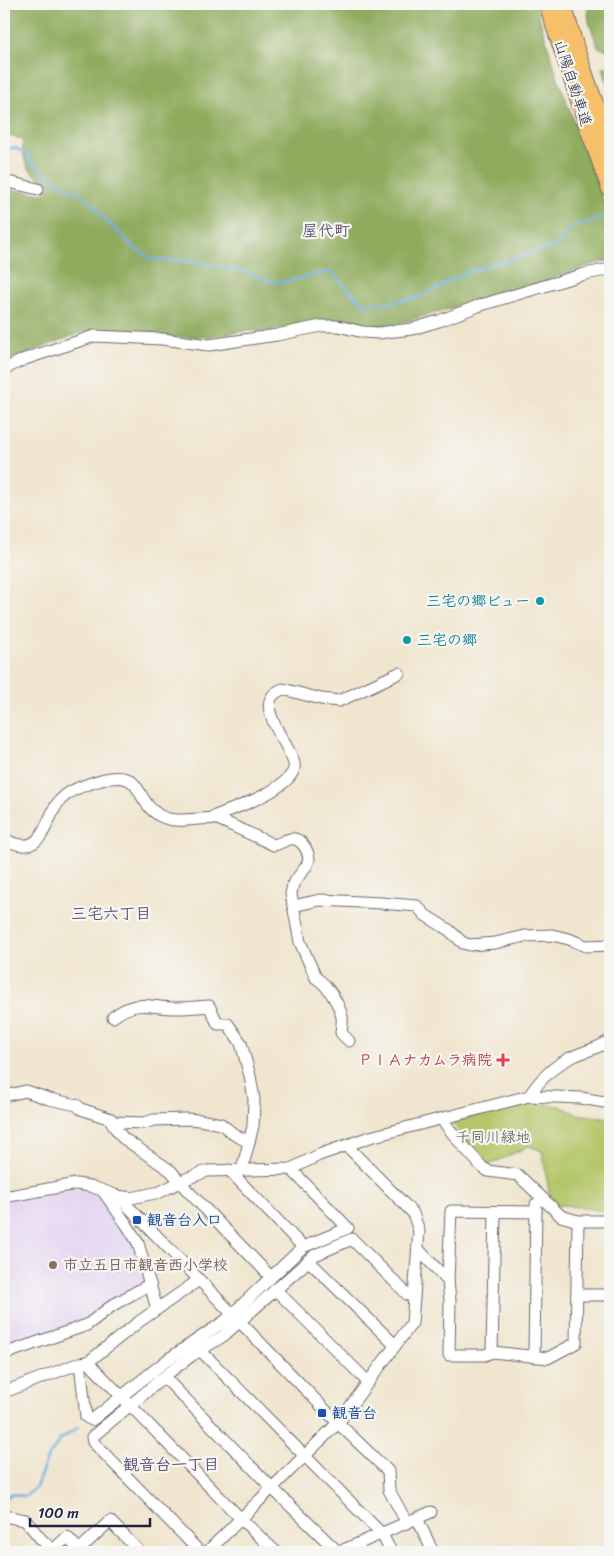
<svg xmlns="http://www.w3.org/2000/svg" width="614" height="1556" font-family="Sriracha,'Klee One',sans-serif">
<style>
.built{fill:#e4d3f2}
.green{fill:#b4c669;stroke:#6b7452}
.forest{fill:#8fab5d;stroke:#58664c}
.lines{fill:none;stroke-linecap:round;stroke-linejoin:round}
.stream{stroke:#6eade1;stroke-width:2.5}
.minor-casing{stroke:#6a666e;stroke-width:13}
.highway-casing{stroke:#6a666e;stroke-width:18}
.minor{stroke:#fff;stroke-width:11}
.highway{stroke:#f6c06b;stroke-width:16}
.culture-dot{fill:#0f9aa8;stroke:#f6f6f2;stroke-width:2}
.health-dot{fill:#e0444e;stroke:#f6f6f2;stroke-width:2}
.transit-dot{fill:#1a4fb4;stroke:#f6f6f2;stroke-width:2}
.education-dot{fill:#8d6e63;stroke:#f6f6f2;stroke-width:2}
.labels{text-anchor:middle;stroke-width:4.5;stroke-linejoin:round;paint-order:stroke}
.street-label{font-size:15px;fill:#22223b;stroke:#f6f6f2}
.culture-label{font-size:15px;font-weight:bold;fill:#0d838f;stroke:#f6f6f2;text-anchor:end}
.health-label{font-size:15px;font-weight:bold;fill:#be3a42;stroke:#f6f6f2;text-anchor:end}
.park-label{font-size:15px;fill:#4e5349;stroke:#f6f6f2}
.transit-label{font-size:15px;font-weight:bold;fill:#164399;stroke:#f6f6f2;text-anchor:start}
.education-label{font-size:15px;font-weight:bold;fill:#785e54;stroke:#f6f6f2;text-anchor:start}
.neighbourhood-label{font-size:16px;font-weight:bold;fill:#615177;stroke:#f6f6f2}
</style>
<rect width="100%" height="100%" fill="#f6f6f2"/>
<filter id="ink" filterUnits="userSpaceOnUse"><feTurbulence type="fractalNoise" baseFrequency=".02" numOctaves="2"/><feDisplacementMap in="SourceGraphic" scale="10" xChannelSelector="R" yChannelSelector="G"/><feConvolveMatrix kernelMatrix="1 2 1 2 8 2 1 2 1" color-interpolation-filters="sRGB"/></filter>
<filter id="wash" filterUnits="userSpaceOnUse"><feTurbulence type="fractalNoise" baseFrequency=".0096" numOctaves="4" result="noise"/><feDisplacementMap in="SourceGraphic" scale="20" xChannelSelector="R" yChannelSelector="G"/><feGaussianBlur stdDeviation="1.12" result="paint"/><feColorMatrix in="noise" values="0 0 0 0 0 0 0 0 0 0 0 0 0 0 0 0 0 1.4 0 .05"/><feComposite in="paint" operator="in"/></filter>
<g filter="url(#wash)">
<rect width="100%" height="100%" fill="#f0e5ce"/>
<!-- built -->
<polygon class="built" points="71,1189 88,1191 102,1197 128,1229 145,1280 87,1322 4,1351 4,1202"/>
<!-- green -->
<polygon class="green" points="529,1103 560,1106 577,1114 610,1118 610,1212 564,1205 557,1206 549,1192 542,1151 529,1146 487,1166 466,1143 452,1122"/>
<!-- forest -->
<g class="forest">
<path d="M4,4H535L558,78L610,219V260L591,265L521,289L396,324L357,328L336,320H314L272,331H245L204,337H165L123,330L82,332L4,363V192L13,190L44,194L51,185C26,171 24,167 22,139L4,135Z"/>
<polygon points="587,4 610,4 610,51 598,47 589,22"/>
<polygon points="610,65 610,94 603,68"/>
</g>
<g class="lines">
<!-- stream -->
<g class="stream">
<polyline points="4,148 16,148 28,155 31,161 46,176 86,197 103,217 133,247 151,259 186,261 243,271 270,282 284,282 327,272 332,273 363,304 390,303 422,296 465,273 548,248 561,242 568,228 610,216"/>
<polyline points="4,1499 10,1494 23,1496 27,1495 36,1487 47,1459 60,1440 78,1427"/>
</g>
</g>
</g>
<g filter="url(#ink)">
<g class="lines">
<!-- minor casing -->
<g class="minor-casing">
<g id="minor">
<polyline points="4,181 38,189"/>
<polyline points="4,369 25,359 94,336 162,339 209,345 277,335 321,326 338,326 363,332 378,333 412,329 439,321 478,306 581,275 610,269"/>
<path d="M210,818C230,810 287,791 294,769C299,752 245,703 283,689L321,699L339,701L399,673"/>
<path d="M4,839C9,841 16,845 22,845C43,848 48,817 57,804C62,797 69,792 78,788C91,783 120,771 132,782C137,786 140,793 143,798C148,807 154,814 165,818C183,824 200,816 218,819L274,845C280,844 284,840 290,839C301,837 308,850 309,859L307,865L293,884L291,894L300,942L316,978C328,985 339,1004 342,1017C343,1022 341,1028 341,1033L349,1041"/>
<polyline points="293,906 320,900 381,903 417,906 425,915 449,930 463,943 470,945 495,943 525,936 552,935 569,939 586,946 610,945"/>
<path d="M113,1017C139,998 148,1008 177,1008C187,1008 198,1007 209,1006L218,1024H228L241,1043L250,1076L254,1099L253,1126L242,1170"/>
<polyline points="4,1096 26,1091 49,1099 77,1105 81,1109 111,1119 113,1125 123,1138 171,1171 187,1190 271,1277"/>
<path d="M529,1096C539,1081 554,1066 570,1058C583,1051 599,1049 610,1040"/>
<polyline points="442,1120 458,1140 482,1167 488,1171 518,1175 561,1216 578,1221 610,1221"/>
<polyline points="112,1122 145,1123 153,1120 186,1119 200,1120 221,1124 235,1135 249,1142"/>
<polyline points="347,1146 413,1213 419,1231 412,1323 338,1423 388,1471 389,1490 407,1523"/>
<polyline points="229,1170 303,1247"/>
<polyline points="103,1191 127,1225 138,1243 157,1309"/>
<polyline points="118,1196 338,1423 207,1552"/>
<polyline points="4,1197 76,1184 90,1186 118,1196 131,1198 160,1192 186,1179 207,1171 291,1169 319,1155 370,1137 529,1096 581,1098 610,1103"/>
<polyline points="536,1212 451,1211 448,1281 450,1301 449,1355 485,1355 492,1352 548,1358 576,1343 578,1221"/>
<polyline points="418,1249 448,1281"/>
<polyline points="308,1260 395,1345"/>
<polyline points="275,1289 368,1382"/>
<polyline points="577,1295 610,1295"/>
<polyline points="201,1351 382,1534 391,1552"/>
<polyline points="492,1352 495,1212"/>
<polyline points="4,1354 87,1325 113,1305 150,1284"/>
<polyline points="534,1357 536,1204"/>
<polyline points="88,1362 241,1519 276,1552"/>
<polyline points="80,1363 86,1417 92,1420 167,1360 225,1321 303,1247 348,1228 291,1169"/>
<polyline points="164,1377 272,1488 338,1552"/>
<polyline points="4,1392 80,1363 88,1362 140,1321 199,1280"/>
<polyline points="4,1516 25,1520 41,1539 53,1550 67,1537 79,1550"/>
<polyline points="417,1518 433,1552"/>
<polyline points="82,1552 79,1550 110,1521 140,1552"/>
<polyline points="200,1552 93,1442 92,1437 170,1372 191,1356 223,1336 315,1255 352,1239 408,1295 414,1297"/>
<polyline points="339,1552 431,1512"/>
</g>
</g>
<!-- highway casing -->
<g class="highway-casing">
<g id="highway">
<polyline points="547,4 588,128 610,189"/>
<polyline points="563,4 576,49 610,146"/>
</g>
</g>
<!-- minor -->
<use href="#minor" class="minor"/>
<!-- highway -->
<use href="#highway" class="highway"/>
</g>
</g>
<!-- markers -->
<g class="culture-dot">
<circle cx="540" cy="601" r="5"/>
<circle cx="407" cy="640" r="5"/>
</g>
<path class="health-dot" d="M500.5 1052.5h5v5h5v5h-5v5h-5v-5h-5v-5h5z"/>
<g class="transit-dot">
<rect x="132" y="1215" width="10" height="10" rx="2.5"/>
<rect x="317" y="1408" width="10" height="10" rx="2.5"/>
</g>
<circle class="education-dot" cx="53" cy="1265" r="5"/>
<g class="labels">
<!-- street labels -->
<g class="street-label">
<text transform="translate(573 83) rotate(72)" y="5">山陽自動車道</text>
</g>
<!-- culture labels -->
<g class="culture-label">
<text x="530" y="606">三宅の郷ビュー</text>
<text x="417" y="645" text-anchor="start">三宅の郷</text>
</g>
<!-- health labels -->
<g class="health-label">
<text x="492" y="1065">ＰＩＡナカムラ病院</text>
</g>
<!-- park labels -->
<g class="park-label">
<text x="493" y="1142">千同川緑地</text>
</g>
<!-- transit labels -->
<g class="transit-label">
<text x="147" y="1225">観音台入口</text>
<text x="332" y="1418">観音台</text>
</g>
<!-- education labels -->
<g class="education-label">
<text x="63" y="1270">市立五日市観音西小学校</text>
</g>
<!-- neighbourhood labels -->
<g class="neighbourhood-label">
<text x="326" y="236">屋代町</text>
<text x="111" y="919">三宅六丁目</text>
<text x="171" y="1470">観音台一丁目</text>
</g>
</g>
<!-- margin -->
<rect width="614" height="1556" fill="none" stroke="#f6f6f2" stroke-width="20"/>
<!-- scale -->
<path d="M30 1518v8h120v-8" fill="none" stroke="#22223b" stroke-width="2.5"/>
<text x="38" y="1518" font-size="15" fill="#22223b" stroke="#f6f6f2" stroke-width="4" paint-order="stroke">100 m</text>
</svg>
